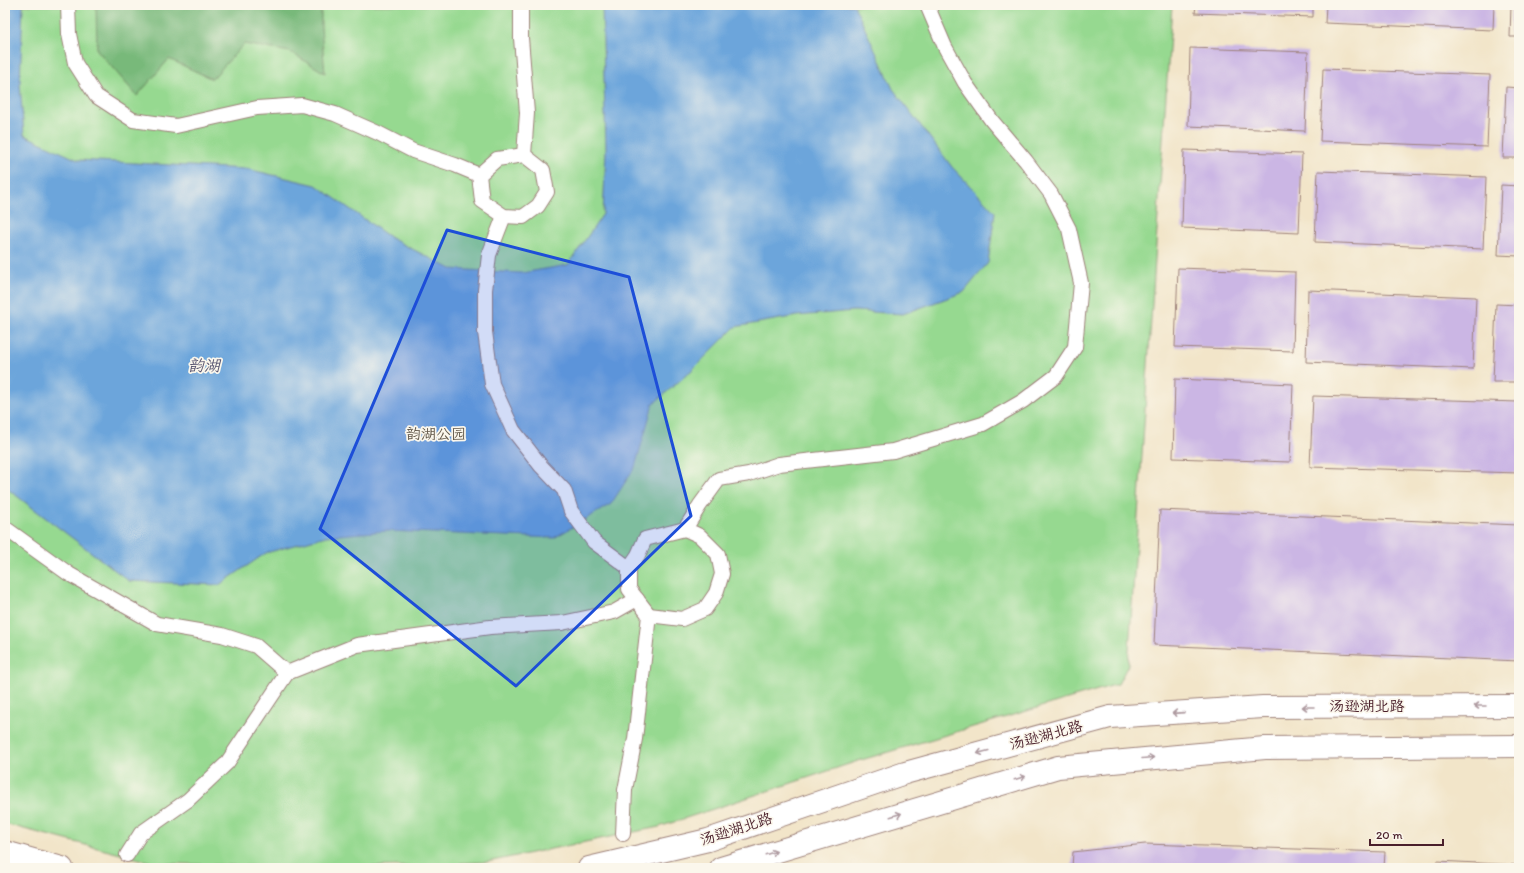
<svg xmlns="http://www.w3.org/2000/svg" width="1524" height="873" font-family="Itim,'LXGW WenKai TC',sans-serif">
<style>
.green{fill:#96d990;stroke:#707c5e}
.forest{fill:#78b97a;stroke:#616c52}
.water{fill:#6ca5db;stroke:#5b6283}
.building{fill:#cbb6e4}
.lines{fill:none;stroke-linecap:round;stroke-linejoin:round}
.pedestrian-casing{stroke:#9e827a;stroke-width:16}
.tertiary-casing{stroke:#9e827a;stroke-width:24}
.pedestrian{stroke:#fff;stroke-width:14}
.tertiary{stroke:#fff;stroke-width:22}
.oneway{stroke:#ae9aa0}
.marked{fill:#1d4ed8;fill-opacity:0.2;stroke:#1d4ed8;stroke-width:3;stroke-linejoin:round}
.labels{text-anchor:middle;stroke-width:3.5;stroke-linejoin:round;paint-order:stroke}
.park-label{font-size:15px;fill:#615749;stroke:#fbf7ec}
.street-label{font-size:15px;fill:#4a1f2b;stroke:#fbf7ec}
.water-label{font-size:16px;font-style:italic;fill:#585571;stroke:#fbf7ec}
</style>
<rect width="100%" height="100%" fill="#fbf7ec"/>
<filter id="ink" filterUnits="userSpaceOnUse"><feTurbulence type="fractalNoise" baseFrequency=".025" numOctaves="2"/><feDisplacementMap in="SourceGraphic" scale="8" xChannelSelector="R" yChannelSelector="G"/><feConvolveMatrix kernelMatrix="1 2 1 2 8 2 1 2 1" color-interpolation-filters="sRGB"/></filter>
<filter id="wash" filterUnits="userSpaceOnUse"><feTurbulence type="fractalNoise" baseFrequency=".012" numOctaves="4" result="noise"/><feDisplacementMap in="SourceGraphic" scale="16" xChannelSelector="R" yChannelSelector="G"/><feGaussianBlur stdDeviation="0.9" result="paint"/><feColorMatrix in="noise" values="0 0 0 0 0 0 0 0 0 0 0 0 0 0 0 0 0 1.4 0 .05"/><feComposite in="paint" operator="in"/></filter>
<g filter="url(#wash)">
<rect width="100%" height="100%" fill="#f2e5c9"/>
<!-- green -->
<polygon class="green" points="5,5 1172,5 1128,665 1118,684 858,761 659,827 487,862 460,863 459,868 418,868 396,866 312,868 155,863 5,824"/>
<!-- forest -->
<polygon class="forest" points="96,5 321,5 321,27 325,73 290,52 244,44 212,79 169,59 137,96 97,50"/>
<!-- water -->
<polygon class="water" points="5,5 23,5 20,84 24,135 78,160 247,169 316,185 391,238 451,269 522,273 568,265 603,214 606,151 602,5 854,5 893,89 952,167 995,212 988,263 964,292 903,314 854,311 797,316 735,327 692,370 653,404 635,467 611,504 554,538 386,531 326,536 266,553 219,585 129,581 5,487"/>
<g id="blocks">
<!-- building -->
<g class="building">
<polygon points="1196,5 1313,5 1313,17 1195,13"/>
<polygon points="1326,5 1494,5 1493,30 1325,23"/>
<polygon points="1511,5 1519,5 1519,37 1510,37"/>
<polygon points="1190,48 1308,52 1305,131 1188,126"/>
<polygon points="1323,69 1490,75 1487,147 1320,141"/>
<polygon points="1506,87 1519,88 1519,158 1503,158"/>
<polygon points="1184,150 1302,154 1299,233 1182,228"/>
<polygon points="1318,171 1486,177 1483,249 1315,242"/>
<polygon points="1501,185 1519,186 1519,256 1498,255"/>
<polygon points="1178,268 1295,272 1293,351 1175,347"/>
<polygon points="1308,290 1476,297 1473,369 1306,362"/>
<polygon points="1496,304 1519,305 1519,382 1493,382"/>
<polygon points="1175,379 1293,384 1290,462 1173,458"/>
<polygon points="1313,396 1519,402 1519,473 1310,467"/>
<polygon points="1160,510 1519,525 1519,661 1154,645"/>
<polygon points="1145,844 1385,852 1384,868 1072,868 1073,852"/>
<polygon points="1437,861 1519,865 1519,868 1437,868"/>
</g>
</g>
</g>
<g filter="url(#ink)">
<use href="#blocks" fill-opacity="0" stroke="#9e827a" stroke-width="1"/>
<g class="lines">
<!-- pedestrian casing -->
<g class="pedestrian-casing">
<g id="pedestrian">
<polyline points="68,5 69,34 75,63 96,96 133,120 176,126 257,108 302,105 335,114 378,133 413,151 455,165 479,175"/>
<polyline points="521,5 521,38 527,113 524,155"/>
<polygon points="524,155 543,170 547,192 538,206 523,217 504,216 482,201 479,175 497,159"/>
<polyline points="504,216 489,255 485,290 485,332 492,384 513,430 541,466 564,490 571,511 594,542 629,568 629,589 649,615 635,739 625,790 623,834"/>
<polyline points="5,528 69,574 157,624 222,635 256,646 287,673 357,645 490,627 562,623 614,612 637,599"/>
<polyline points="629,568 638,555 645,539 685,529"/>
<polyline points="649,615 682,619 705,609 716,593 722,574 718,554 700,536 685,529 700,505 719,479 749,474 779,464 893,451 983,424 1023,401 1056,376 1075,347 1081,283 1069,229 1051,194 1026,161 992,121 965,83 945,47 927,5"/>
<polyline points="127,855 141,833 188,800 227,763 287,673"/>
</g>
</g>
<!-- tertiary casing -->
<g class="tertiary-casing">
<g id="tertiary">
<polyline points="5,852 62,868"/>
<polyline points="589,868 708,840 905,773 1110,717 1263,707 1519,706"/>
<polyline points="721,868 1058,767 1265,748 1519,746"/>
</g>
</g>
<!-- pedestrian -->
<use href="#pedestrian" class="pedestrian"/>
<!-- tertiary -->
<use href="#tertiary" class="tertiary"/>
</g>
<!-- one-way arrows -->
<defs><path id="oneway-shaft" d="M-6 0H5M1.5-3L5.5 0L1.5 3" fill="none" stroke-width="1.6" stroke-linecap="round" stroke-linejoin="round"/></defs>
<g class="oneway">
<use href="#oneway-shaft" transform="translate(1480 706) rotate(180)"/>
<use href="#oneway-shaft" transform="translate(1308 707) rotate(180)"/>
<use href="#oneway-shaft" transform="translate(1178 713) rotate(176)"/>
<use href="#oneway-shaft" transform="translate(983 752) rotate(165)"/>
<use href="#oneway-shaft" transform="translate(1148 758) rotate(-5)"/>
<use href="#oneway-shaft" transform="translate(1020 778) rotate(-17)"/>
<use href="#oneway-shaft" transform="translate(896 815) rotate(-17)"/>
<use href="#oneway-shaft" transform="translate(771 853) rotate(-17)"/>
</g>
</g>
<!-- marked area -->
<path class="marked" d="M447,230L629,277L691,516L516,686L320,529Z"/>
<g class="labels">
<!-- park labels -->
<g class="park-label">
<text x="436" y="439">韵湖公园</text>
</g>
<!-- street labels -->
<g class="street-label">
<text x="1367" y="711">汤逊湖北路</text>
<text transform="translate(1046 735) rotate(-15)" y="5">汤逊湖北路</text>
<text transform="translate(736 829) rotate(-18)" y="5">汤逊湖北路</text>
</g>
<!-- water labels -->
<g class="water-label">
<text x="204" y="371">韵湖</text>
</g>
</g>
<!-- margin -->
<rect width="1524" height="873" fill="none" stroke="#fbf7ec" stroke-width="20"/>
<!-- scale -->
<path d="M1370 839v6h73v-6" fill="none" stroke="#4a1f2b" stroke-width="2"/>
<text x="1376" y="839" font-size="12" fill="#4a1f2b" stroke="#fbf7ec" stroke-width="3" paint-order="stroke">20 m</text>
</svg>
